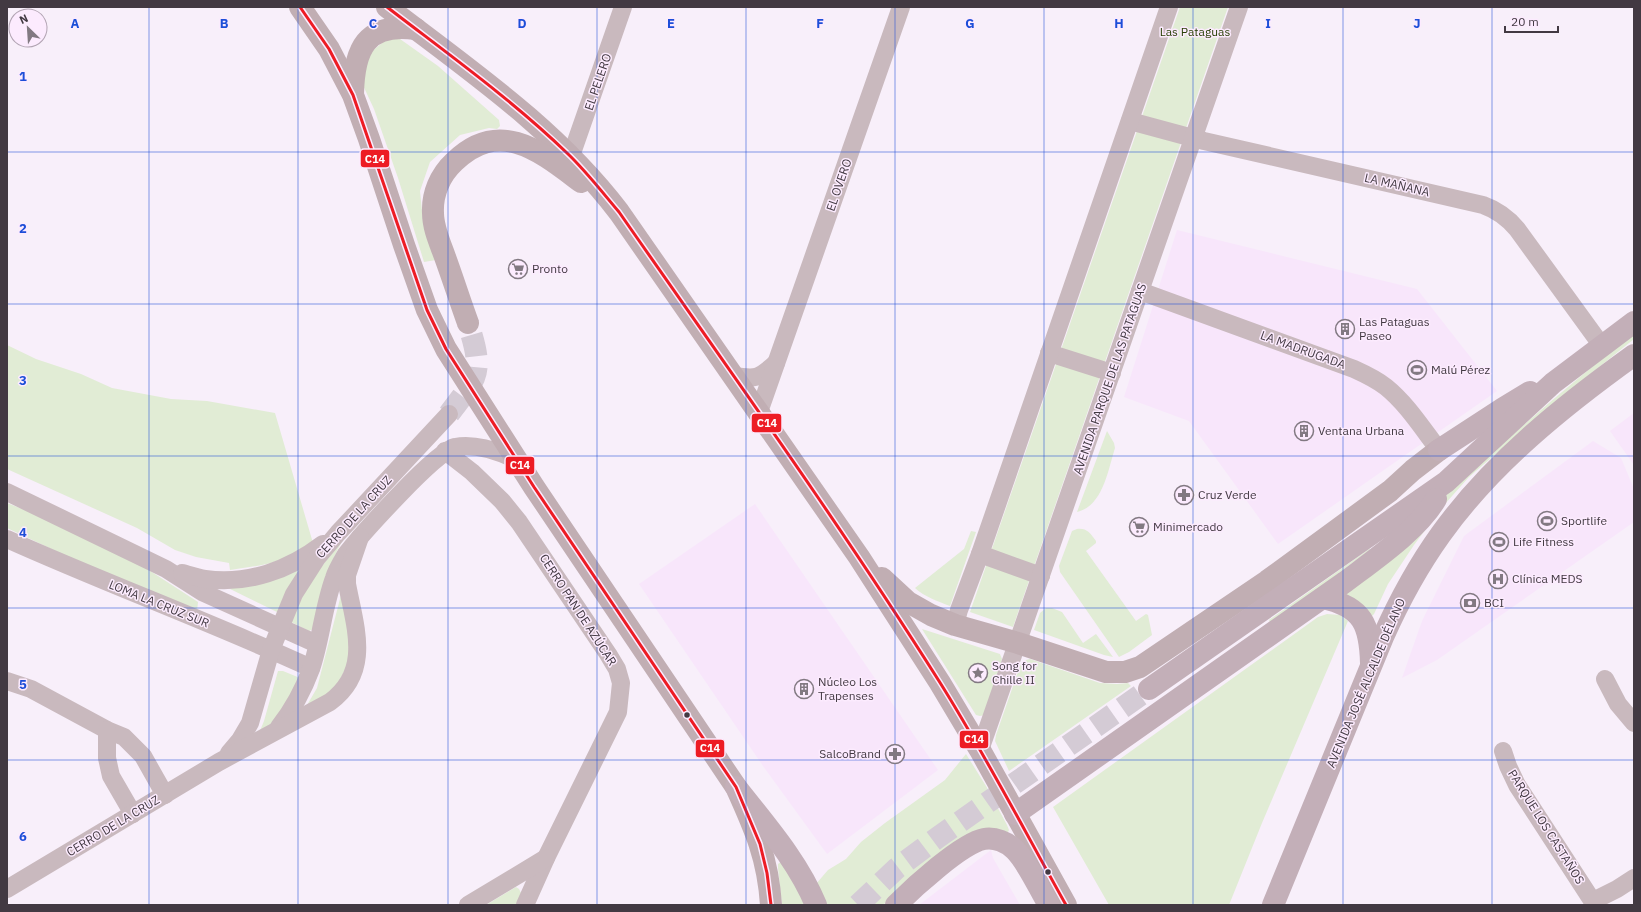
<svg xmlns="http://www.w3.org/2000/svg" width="1641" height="912" font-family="'IBM Plex Sans',sans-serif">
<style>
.built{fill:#f8e6fb}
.green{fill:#e1ecd5}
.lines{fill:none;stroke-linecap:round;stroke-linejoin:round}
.secondary-tunnel{stroke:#d4cbd5;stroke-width:22;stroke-dasharray:22 11;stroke-linecap:butt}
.primary-tunnel{stroke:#d4cbd5;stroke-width:22;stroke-dasharray:22 11;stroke-linecap:butt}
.street{stroke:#c9b9be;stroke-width:18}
.secondary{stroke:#c1aeb3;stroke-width:22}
.primary{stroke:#c3afb8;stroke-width:22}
.bus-1-casing{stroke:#fcebfe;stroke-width:6}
.bus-1{stroke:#ed1c24;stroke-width:3}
.grid{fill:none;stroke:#1d4ed8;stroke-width:1;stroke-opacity:0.55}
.bus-dot{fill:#423942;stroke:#fcebfe;stroke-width:1.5}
.labels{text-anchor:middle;stroke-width:3;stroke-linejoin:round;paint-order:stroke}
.park-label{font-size:12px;fill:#284005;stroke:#fcebfe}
.street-label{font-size:12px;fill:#423942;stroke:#fcebfe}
.poi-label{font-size:12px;fill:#423942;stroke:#fcebfe;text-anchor:start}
.grid-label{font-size:13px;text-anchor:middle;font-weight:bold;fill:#1d4ed8;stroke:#fcebfe;stroke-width:3;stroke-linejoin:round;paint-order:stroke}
.line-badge{stroke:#fcebfe;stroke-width:1.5}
.badge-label{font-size:11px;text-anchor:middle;font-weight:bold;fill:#fff}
</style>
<rect width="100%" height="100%" fill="#f8effa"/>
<!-- built -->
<g class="built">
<polygon points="1177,230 1417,289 1497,391 1278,544 1189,421 1124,397"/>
<polygon points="1634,413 1634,465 1610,431"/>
<polygon points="1593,441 1621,458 1634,489 1634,522 1437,660 1402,678 1422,621 1464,536"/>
<polygon points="755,504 938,770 827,854 763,766 639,584"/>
<polygon points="991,850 993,858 1020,905 919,905"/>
</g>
<!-- green -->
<g class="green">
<polygon points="1180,7 1228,7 1013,627 970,612"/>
<polygon points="393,34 438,66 499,120 500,126 497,129 489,128 460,135 430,162 420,191 423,221 436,260 424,262 398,178 374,109 354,66"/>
<path d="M1634,333V339L1562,397L1469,477L1444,505L1414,545L1388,584L1374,614L1372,616L1341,594C1436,504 1531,414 1634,333Z"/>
<path d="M7,345L36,359L81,374L112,388L171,399L207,401L275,413L313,543C290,562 259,566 230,570L229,563L196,557L175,550L137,528L7,469Z"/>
<path d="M1107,431L1114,443L1115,448C1108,470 1103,506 1077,512Z"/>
<polygon points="7,503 43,517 138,563 198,602 197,611 79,562 7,528"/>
<path d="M1077,529C1087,528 1090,533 1096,541V543L1086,551L1136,621L1146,614L1148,615L1152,635L1129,652L1119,657L1060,572L1059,566L1072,531Z"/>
<path d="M971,531L976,532L950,606C937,601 925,597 915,588L964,549Z"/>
<path d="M344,538C327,566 320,597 313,629L309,631L291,622L308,584Z"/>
<polygon points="1369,549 1371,549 1271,624 1269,620"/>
<polygon points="307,565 279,613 226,587 260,584 286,576"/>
<polygon points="342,591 356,648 331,697 303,712 317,688"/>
<polygon points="1046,608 1052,608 1062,612 1083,643 1096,634 1113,657 1104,655 1034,630 1040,613"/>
<polygon points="1327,614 1340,615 1348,621 1262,823 1229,905 1109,905 1053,807 1318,617"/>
<polygon points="922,629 1000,654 1002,659 985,715 980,716 976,715"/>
<polygon points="1030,659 1100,683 1117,684 1128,683 1131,686 1009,771 995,741 996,735 1021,663 1026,660"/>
<polygon points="278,671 283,671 300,678 291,705 257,738 264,721"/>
<polygon points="966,754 986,786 1007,825 1009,830 1007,834 929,863 883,905 824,905 816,884 828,870 846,859 861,842 885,823 945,780"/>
<polygon points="782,861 809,905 782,905 778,868 778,864"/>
<polygon points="516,887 519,889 521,893 516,905 486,905"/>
</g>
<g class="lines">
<!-- secondary-tunnel -->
<path class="secondary-tunnel" d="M449,414C456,404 470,388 474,378C481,361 473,340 468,323"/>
<!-- primary-tunnel -->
<polyline class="primary-tunnel" points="858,905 897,868 937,838 1149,689"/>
<!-- street -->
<g class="street">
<path d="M1130,121L1204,141L1483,205C1497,210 1507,217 1517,229L1602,346"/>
<polyline points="571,156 623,7"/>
<path d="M1140,291L1354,369C1365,374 1376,379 1386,387C1407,404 1422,428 1439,450"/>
<polyline points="1049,353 1112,373"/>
<path d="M733,376C757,379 758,379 776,363"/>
<polyline points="759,412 901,7"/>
<polyline points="445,451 472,472 502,501 519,522 608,654 617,669 621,683 618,712 546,858 525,905"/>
<polyline points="7,492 166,569 202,592 317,644"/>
<path d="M7,539C107,584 211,622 311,668"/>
<polyline points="980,554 1041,576"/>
<path d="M182,573C189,575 198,578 205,579C248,585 289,570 323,544"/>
<polyline points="955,625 959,610 980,554 1169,7"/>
<polyline points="1605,679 1618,704 1634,723"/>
<polyline points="7,681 31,689 107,730 124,737 143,756 165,795"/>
<path d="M279,727C293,709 303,691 311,669C321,640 323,608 334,578C336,571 342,561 346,554C361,535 437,450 455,447C476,443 498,451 517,460"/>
<polyline points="107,730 107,758 111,776 133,814"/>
<polyline points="980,750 1239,7"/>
<polyline points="1503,751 1508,766 1517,785 1595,905"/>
<polyline points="229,753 240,740 250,723 271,650 294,594 317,558 338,533 449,414"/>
<path d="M7,889L219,762L330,702C372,671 355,627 347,584V575L360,537"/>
<polyline points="1593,901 1617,889 1634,878"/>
<polyline points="468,905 546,858"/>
</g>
<!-- secondary -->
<g class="secondary">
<path d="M300,7L329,49L353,95L369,139L404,245L427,310L446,349L534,487L736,787C755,829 768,858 771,905"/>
<path d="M387,7C469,70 556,129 619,212L859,557L940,683L980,750L1066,905"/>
<path d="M353,94C354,49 366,22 416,29"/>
<path d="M468,323C460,301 453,279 445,257C440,243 433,228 433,213C432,194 440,175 454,162C500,117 541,152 581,182"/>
<polyline points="882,578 908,602 931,615 955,625 1018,643 1106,672 1125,672 1140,667 1267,581 1390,491 1413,470 1439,450"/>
</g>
<!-- primary -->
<g class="primary">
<polyline points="1439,450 1502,409 1530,392"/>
<path d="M1323,598C1363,607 1370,625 1371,663"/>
<polyline points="1149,689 1446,482 1553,383 1634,322"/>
<path d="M736,787C765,824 798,861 816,905"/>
<path d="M1015,814L1345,582C1374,560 1418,530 1436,499"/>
<path d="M896,905C913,888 962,843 984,839C995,837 1007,842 1015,850C1028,863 1039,889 1049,905"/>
<path d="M1273,905L1383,637C1399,601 1418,566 1441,534C1492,463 1563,406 1634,355"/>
</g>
<!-- bus-1 casing -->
<g class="bus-1-casing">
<g id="bus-1">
<polyline points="300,7 329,49 353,95 427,310 446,349 534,487 736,787 760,844 767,873 771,905"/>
<path d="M387,7C448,54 511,99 567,153C586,171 602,192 619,212C727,367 838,521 939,681C985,754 1024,830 1066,905"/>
</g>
</g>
<!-- bus-1 -->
<use href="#bus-1" class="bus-1"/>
</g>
<!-- grid -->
<path class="grid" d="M149,7V905M298,7V905M448,7V905M597,7V905M746,7V905M895,7V905M1044,7V905M1193,7V905M1343,7V905M1492,7V905M7,152H1634M7,304H1634M7,456H1634M7,608H1634M7,760H1634"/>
<!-- icons -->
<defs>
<g id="supermarket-ring" transform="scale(1)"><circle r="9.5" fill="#fcebfe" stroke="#827982" stroke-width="1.5"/><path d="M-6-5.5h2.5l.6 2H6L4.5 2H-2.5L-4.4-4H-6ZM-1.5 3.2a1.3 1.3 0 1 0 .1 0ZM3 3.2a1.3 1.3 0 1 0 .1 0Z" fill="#827982"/></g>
<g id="building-ring" transform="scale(1)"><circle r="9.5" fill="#fcebfe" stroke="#827982" stroke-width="1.5"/><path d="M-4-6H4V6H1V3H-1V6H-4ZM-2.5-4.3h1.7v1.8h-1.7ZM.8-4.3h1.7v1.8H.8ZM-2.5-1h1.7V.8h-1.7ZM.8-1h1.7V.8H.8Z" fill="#827982"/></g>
<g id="stadium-ring" transform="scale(1)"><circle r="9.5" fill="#fcebfe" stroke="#827982" stroke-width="1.5"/><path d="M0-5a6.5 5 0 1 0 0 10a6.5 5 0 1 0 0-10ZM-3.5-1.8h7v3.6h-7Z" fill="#827982"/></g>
<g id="pharmacy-ring" transform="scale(1)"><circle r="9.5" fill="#fcebfe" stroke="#827982" stroke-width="1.5"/><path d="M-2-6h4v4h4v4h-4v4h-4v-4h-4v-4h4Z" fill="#827982"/></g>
<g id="hospital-ring" transform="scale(1)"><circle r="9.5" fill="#fcebfe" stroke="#827982" stroke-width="1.5"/><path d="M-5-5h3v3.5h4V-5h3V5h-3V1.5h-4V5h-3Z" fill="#827982"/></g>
<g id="bank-ring" transform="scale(1)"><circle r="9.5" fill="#fcebfe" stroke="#827982" stroke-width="1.5"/><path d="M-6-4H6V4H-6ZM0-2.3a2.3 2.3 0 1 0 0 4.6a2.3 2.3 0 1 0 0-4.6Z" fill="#827982"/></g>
<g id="sight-ring" transform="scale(1)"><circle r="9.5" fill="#fcebfe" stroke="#827982" stroke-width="1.5"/><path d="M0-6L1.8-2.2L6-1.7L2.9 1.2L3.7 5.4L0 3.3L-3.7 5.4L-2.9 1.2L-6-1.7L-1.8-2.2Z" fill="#827982"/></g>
</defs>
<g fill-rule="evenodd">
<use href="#supermarket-ring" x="518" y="269"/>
<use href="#building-ring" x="1345" y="329"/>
<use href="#stadium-ring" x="1417" y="370"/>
<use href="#building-ring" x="1304" y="431"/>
<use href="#pharmacy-ring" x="1184" y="495"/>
<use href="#stadium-ring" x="1547" y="521"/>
<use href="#supermarket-ring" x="1139" y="527"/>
<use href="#stadium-ring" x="1499" y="542"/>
<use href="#hospital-ring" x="1498" y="579"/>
<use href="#bank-ring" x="1470" y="603"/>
<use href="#sight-ring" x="978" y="673"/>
<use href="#building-ring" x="804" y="689"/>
<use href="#pharmacy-ring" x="895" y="754"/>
</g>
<!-- markers -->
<g class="bus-dot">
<circle cx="687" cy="715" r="3.5"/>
<circle cx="1048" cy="872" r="3.5"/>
</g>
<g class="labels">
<!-- park labels -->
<g class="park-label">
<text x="1195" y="36">Las Pataguas</text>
</g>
<!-- street labels -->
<g class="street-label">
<text transform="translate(598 82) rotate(-71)" y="4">EL PELERO</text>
<text transform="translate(839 185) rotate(-71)" y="4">EL OVERO</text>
<text transform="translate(1397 185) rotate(13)" y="4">LA MAÑANA</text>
<text transform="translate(1303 350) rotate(20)" y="4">LA MADRUGADA</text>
<text transform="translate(1110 379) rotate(-71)" y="4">AVENIDA PARQUE DE LAS PATAGUAS</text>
<text transform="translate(354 517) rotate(-48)" y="4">CERRO DE LA CRUZ</text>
<text transform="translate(159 604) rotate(22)" y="4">LOMA LA CRUZ SUR</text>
<text transform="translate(578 610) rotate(57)" y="4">CERRO PAN DE AZÚCAR</text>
<text transform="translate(1366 683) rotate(-67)" y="4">AVENIDA JOSÉ ALCALDE DÉLANO</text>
<text transform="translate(113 826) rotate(-31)" y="4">CERRO DE LA CRUZ</text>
<text transform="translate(1546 827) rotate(58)" y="4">PARQUE LOS CASTAÑOS</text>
</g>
<!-- poi labels -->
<g class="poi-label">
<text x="532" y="273">Pronto</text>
<text x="1359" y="326">Las Pataguas<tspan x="1359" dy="14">Paseo</tspan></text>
<text x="1431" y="374">Malú Pérez</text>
<text x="1318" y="435">Ventana Urbana</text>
<text x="1198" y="499">Cruz Verde</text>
<text x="1561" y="525">Sportlife</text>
<text x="1153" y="531">Minimercado</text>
<text x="1513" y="546">Life Fitness</text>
<text x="1512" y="583">Clínica MEDS</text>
<text x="1484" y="607">BCI</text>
<text x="992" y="670">Song for<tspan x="992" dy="14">Chille II</tspan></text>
<text x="818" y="686">Núcleo Los<tspan x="818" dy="14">Trapenses</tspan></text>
<text x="881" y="758" text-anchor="end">SalcoBrand</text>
</g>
</g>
<g class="grid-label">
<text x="75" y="28">A</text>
<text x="224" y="28">B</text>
<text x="373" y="28">C</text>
<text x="522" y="28">D</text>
<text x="671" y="28">E</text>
<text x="820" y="28">F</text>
<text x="970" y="28">G</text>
<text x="1119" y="28">H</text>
<text x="1268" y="28">I</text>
<text x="1417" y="28">J</text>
<text x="23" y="81">1</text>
<text x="23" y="233">2</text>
<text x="23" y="385">3</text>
<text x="23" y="537">4</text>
<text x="23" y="689">5</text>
<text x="23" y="841">6</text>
</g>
<g class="line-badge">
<rect x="360" y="149" width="30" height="19" rx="4" fill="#ed1c24"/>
<rect x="751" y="413" width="31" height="20" rx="4" fill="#ed1c24"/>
<rect x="505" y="456" width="30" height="19" rx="4" fill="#ed1c24"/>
<rect x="959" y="730" width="30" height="19" rx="4" fill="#ed1c24"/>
<rect x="695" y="739" width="30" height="19" rx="4" fill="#ed1c24"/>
</g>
<g class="badge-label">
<text x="375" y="163">C14</text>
<text x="767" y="427">C14</text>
<text x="520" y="469">C14</text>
<text x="974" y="743">C14</text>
<text x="710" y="752">C14</text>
</g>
<!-- border -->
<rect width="1641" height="912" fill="none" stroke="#423942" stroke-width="16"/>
<!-- north arrow -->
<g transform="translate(28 28) rotate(335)"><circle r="19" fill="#fcebfe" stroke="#b2a4b3"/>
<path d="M0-3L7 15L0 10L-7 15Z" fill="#827982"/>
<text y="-6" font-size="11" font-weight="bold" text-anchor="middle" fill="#423942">N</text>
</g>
<!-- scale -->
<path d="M1505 26v6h53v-6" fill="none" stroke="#423942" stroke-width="2"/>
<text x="1511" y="26" font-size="12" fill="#423942" stroke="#fcebfe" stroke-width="3" paint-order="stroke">20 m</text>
</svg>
